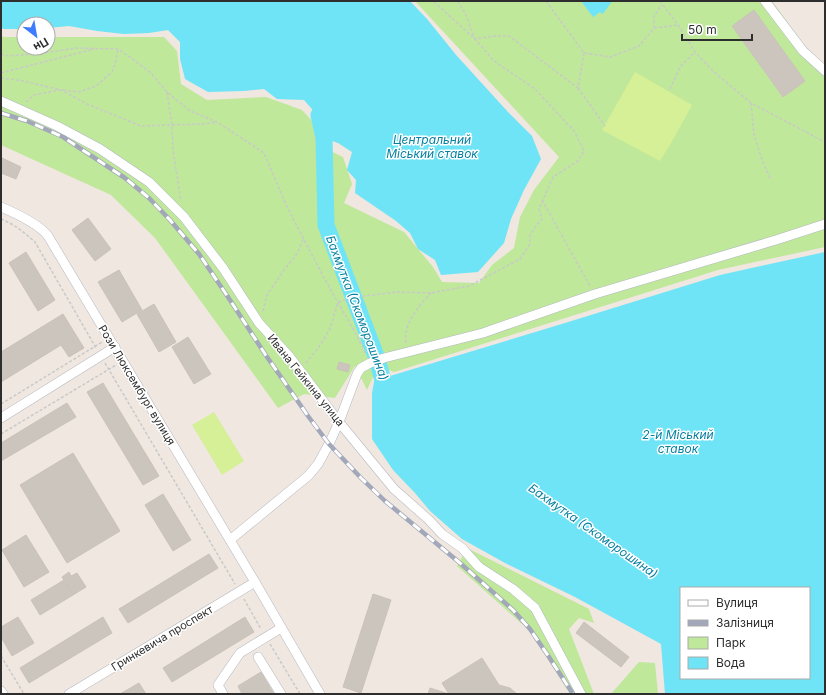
<svg xmlns="http://www.w3.org/2000/svg" width="826" height="695" font-family="Inter,sans-serif">
<style>
.green{fill:#bfe89a}
.pitch{fill:#d5f096}
.water{fill:#6fe4f6;fill-rule:evenodd}
.lines{fill:none;stroke-linecap:round;stroke-linejoin:round}
.river{stroke:#6fe4f6;stroke-width:17}
.building{fill:#cbc5be;stroke:#cbc2b9}
.minor-casing{stroke:#b4b8c1;stroke-width:10}
.path{stroke:#c9c9c9;stroke-width:1.5;stroke-dasharray:3 2;stroke-linecap:butt}
.minor{stroke:#fff;stroke-width:9}
.rail-casing{stroke:#a2a8b9;stroke-width:4.5}
.rail{stroke:#fff;stroke-width:3;stroke-dasharray:9;stroke-linecap:butt}
.labels{text-anchor:middle;stroke-width:3;stroke-linejoin:round;paint-order:stroke}
.street-label{font-size:11px;fill:#2e2e2e;stroke:#fff}
.water-label{font-size:12px;font-style:italic;fill:#0781a1;stroke:#fff}
</style>
<rect width="100%" height="100%" fill="#efe7e0"/>
<!-- green -->
<g class="green">
<polygon points="415,1 772,1 816,61 825,70 825,247 718,270 394,372 378,366 367,390 355,366 335,398 304,394 278,408 155,238 111,195 1,145 1,36 4,37 24,37 24,48 48,48 48,37 164,37 177,51 181,84 207,100 266,97 302,110 313,122 320,146 343,157 352,184 344,203 404,232 433,267 442,282 479,283 492,265 514,248 520,217 534,190 559,157"/>
<polygon points="467,548 589,609 594,623 579,618 569,629 594,694 570,694 531,632 457,566"/>
<polygon points="639,662 655,663 658,694 611,694"/>
</g>
<!-- pitch -->
<g class="pitch">
<polygon points="635,72 692,105 674,138 660,161 602,130"/>
<polygon points="214,412 244,461 222,475 192,425"/>
</g>
<!-- water -->
<g class="water">
<polygon points="1,1 410,1 427,19 457,56 508,112 532,136 541,159 524,190 511,219 504,243 478,272 441,275 435,260 418,249 410,233 396,221 355,193 356,180 347,170 352,152 338,143 321,137 318,116 304,100 277,99 264,89 244,91 208,92 185,79 180,59 180,42 168,30 149,33 124,34 97,31 69,26 48,28 48,24 24,24 24,29 4,29 1,28"/>
<path d="M581,1H613C608,5 607,10 602,14L600,12L593,17Z"/>
<path d="M825,252V694H665L661,644L575,597L505,563L462,539L430,511L415,493L393,470L372,439V393L376,371L380,368L384,370L390,376L565,323L720,275ZM681,588H809V678H681Z"/>
</g>
<g class="lines">
<!-- river -->
<polyline class="river" points="319,115 324,138 326,225 376,356 382,377 388,389"/>
</g>
<!-- building -->
<g class="building">
<polygon points="754,10 805,81 783,97 732,26"/>
<polygon points="2,158 21,167 16,179 1,173 1,161"/>
<polygon points="88,218 111,249 95,261 72,230"/>
<polygon points="26,252 55,300 38,311 9,263"/>
<polygon points="119,270 142,310 122,322 98,282"/>
<polygon points="154,304 176,342 159,352 137,314"/>
<polygon points="63,314 84,348 69,357 61,345 1,382 1,352"/>
<polygon points="188,337 211,374 194,384 172,347"/>
<polygon points="339,362 350,365 348,372 337,369"/>
<polygon points="103,383 159,476 143,485 87,392"/>
<polygon points="67,403 76,417 1,461 1,443"/>
<polygon points="73,453 120,531 67,563 20,485"/>
<polygon points="163,494 191,540 173,551 145,505"/>
<polygon points="26,535 49,572 24,587 2,550"/>
<polygon points="209,554 218,568 128,623 119,609"/>
<polygon points="69,572 71,576 77,573 86,587 73,595 62,577"/>
<polygon points="64,580 73,595 40,615 31,600"/>
<polygon points="373,594 391,600 361,693 343,687"/>
<polygon points="18,617 34,643 12,656 1,637 1,627"/>
<polygon points="103,617 112,633 29,683 20,668"/>
<polygon points="245,617 254,632 172,682 163,668"/>
<polygon points="584,622 629,657 621,667 576,633"/>
<polygon points="482,658 499,685 510,688 517,694 449,694 442,683"/>
<polygon points="261,672 274,694 242,694 238,686"/>
<polygon points="139,683 146,694 120,694"/>
<polygon points="430,688 449,694 428,694"/>
</g>
<g class="lines">
<!-- minor casing -->
<g class="minor-casing">
<g id="minor">
<polyline points="765,1 803,51 825,71"/>
<polyline points="1,101 57,126 100,149 149,182 184,217 223,268 259,323 289,356 339,422 394,489 429,520 442,534 462,548 479,567 513,589 535,608 581,694"/>
<path d="M1,207C15,213 39,224 48,236L255,582L320,694"/>
<polyline points="1,418 115,347"/>
<polyline points="230,540 308,476 318,464 329,444 339,422 357,374 361,368 370,363 384,358 483,333 595,294 776,240 825,224"/>
<polyline points="258,657 281,694"/>
<polyline points="1,691 3,694"/>
<polyline points="69,694 255,582"/>
<polyline points="223,694 218,685 240,653 281,628"/>
</g>
</g>
<!-- path -->
<g class="path">
<polyline points="458,1 465,13 475,39 494,36 509,36 578,88 584,53"/>
<polyline points="546,1 584,53 610,57 639,46 654,28 654,16 662,5"/>
<polyline points="660,1 678,25 695,52 714,72 751,103 825,142"/>
<polyline points="654,28 678,25"/>
<polyline points="1,54 8,56 35,54 77,48 118,49 134,60 151,73 167,92 190,111 217,122 264,153 288,209 323,276 356,334 366,354"/>
<polyline points="1,73 94,49"/>
<polyline points="1,78 23,81 61,90 87,104 141,126 203,124 216,122"/>
<polyline points="578,88 605,126"/>
<polyline points="670,89 680,67 695,52"/>
<polyline points="63,90 79,92 96,86 112,72 115,64 118,50"/>
<polyline points="167,92 172,125 173,150 181,201"/>
<polyline points="26,102 34,95 59,90"/>
<polyline points="751,103 754,135 762,160 771,180"/>
<polyline points="542,200 590,286"/>
<path d="M1,219C14,224 25,233 35,242L96,348"/>
<polyline points="263,311 267,295 284,270 297,254 304,237"/>
<path d="M406,343C403,323 419,306 431,293"/>
<polyline points="105,363 235,584"/>
<polyline points="306,363 319,347 330,329 338,302 356,297 398,292 431,293 469,286 520,259 530,244 530,235 536,226 542,219 539,209 553,177 578,161 584,151 574,131 535,89 494,61 475,39 433,1"/>
<polyline points="1,404 102,342"/>
<polyline points="1,434 116,365"/>
<polyline points="244,599 261,629"/>
<polyline points="270,644 300,694"/>
<polyline points="1,656 24,694"/>
</g>
<!-- minor -->
<use href="#minor" class="minor"/>
<!-- rail casing -->
<g class="rail-casing">
<polyline id="rail" points="1,113 27,121 63,137 125,178 149,198 170,220 199,254 228,297 265,354 308,416 329,444 361,478 385,501 460,563 513,610 530,629 549,657 573,694"/>
</g>
<!-- rail -->
<use href="#rail" class="rail"/>
</g>
<g class="labels">
<!-- street labels -->
<g class="street-label">
<text transform="translate(306 380) rotate(51)" y="4">Ивана Гейкина улица</text>
<text transform="translate(137 385) rotate(59)" y="4">Рози Люксембург вулиця</text>
<text transform="translate(162 638) rotate(-31)" y="4">Гринкевича проспект</text>
</g>
<!-- water labels -->
<g class="water-label">
<text x="432" y="144">Центральний<tspan x="432" dy="14">Міський ставок</tspan></text>
<text transform="translate(357 308) rotate(69)" y="4">Бахмутка (Скоморошина)</text>
<text x="678" y="439">2-й Міський<tspan x="678" dy="14">ставок</tspan></text>
<text transform="translate(593 531) rotate(35)" y="4">Бахмутка (Скоморошина)</text>
</g>
</g>
<!-- border -->
<rect width="826" height="695" fill="none" stroke="#2e2e2e" stroke-width="4"/>
<!-- legend -->
<rect x="680" y="587" width="130" height="92" fill="#ffffff" stroke="#ababab"/>
<rect x="688" y="600" width="20" height="6" fill="#ffffff" stroke="#ababab"/>
<text x="716" y="607" font-size="12" fill="#2e2e2e">Вулиця</text>
<rect x="688" y="620" width="20" height="6" fill="#a2a8b9" stroke="#ababab"/>
<text x="716" y="627" font-size="12" fill="#2e2e2e">Залізниця</text>
<rect x="688" y="637" width="20" height="12" fill="#bfe89a" stroke="#ababab"/>
<text x="716" y="647" font-size="12" fill="#2e2e2e">Парк</text>
<rect x="688" y="657" width="20" height="12" fill="#6fe4f6" stroke="#ababab"/>
<text x="716" y="667" font-size="12" fill="#2e2e2e">Вода</text>
<!-- north arrow -->
<g transform="translate(36 36) rotate(149)"><circle r="19" fill="#ffffff" stroke="#ababab"/>
<path d="M0-3L7 15L0 10L-7 15Z" fill="#3d7bff"/>
<text y="-6" font-size="11" font-weight="bold" text-anchor="middle" fill="#2e2e2e">Пн</text>
</g>
<!-- scale -->
<path d="M682 34v6h70v-6" fill="none" stroke="#2e2e2e" stroke-width="2"/>
<text x="688" y="34" font-size="12" fill="#2e2e2e" stroke="#ffffff" stroke-width="3" paint-order="stroke">50 m</text>
</svg>
